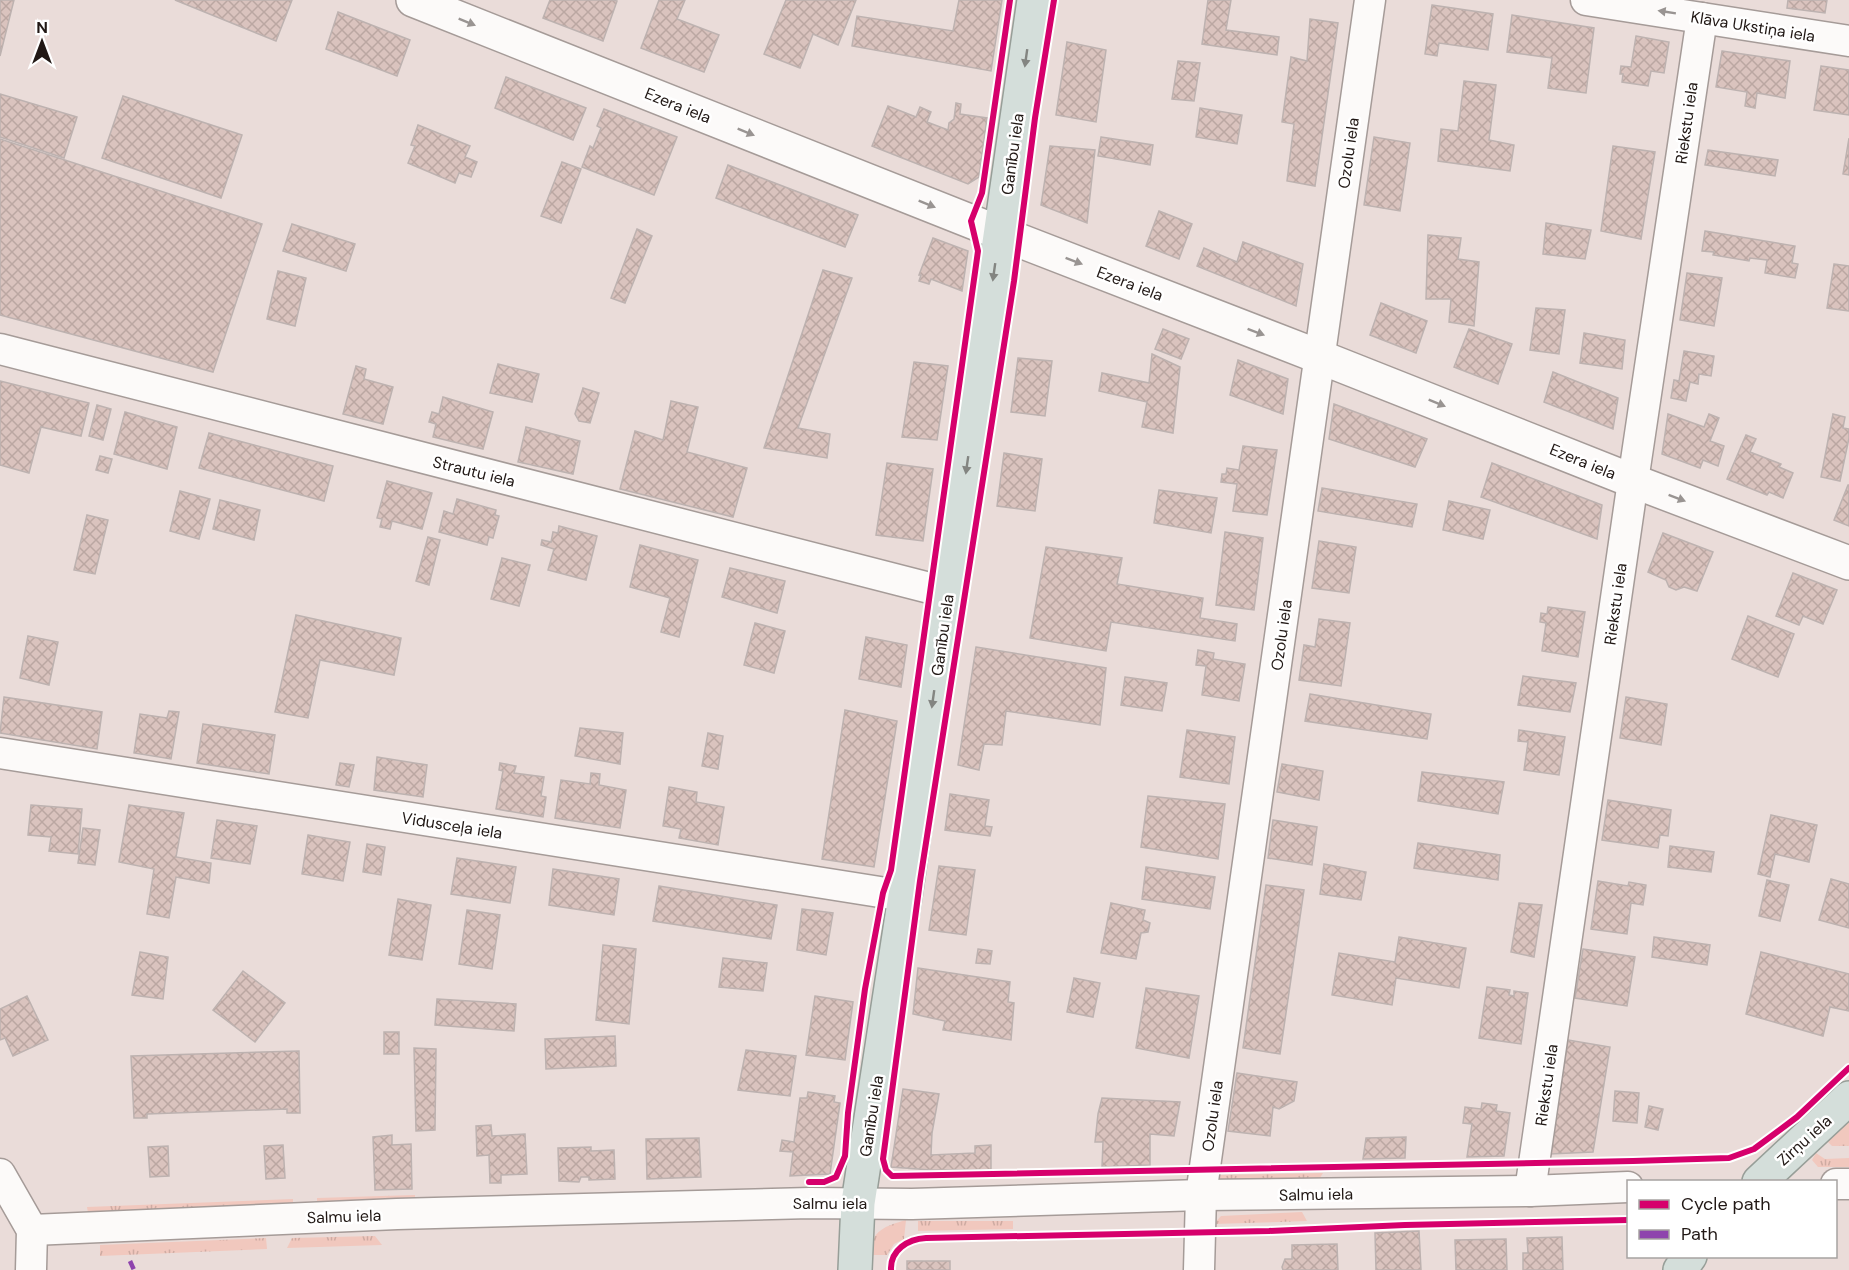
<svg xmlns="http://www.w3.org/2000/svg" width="1849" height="1270" font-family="'DM Sans',sans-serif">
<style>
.grass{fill:url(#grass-tufts)}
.building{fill:url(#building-cross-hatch);stroke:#bdb2b0;stroke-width:1.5}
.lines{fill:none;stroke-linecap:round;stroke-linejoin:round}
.minor-casing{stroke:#a59b98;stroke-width:33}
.tertiary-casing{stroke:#a59b98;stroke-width:36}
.trunk-casing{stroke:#979e98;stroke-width:36}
.minor{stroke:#fcfaf9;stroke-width:30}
.tertiary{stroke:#fcfaf9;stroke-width:33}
.trunk{stroke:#d4deda;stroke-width:33}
.quiet{stroke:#8e44ad;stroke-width:4.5;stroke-dasharray:9 4.5;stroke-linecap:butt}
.cycleway-casing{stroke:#fff;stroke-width:10}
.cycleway{stroke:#d6006c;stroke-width:6}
.oneway{fill:#999492}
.oneway2{fill:#838581}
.labels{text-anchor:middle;stroke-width:5;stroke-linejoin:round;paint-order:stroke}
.street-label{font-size:16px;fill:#211815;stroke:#fff}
</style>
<defs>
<pattern id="grass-tufts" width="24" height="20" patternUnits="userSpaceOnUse" patternTransform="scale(1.5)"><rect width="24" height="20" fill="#f1c8be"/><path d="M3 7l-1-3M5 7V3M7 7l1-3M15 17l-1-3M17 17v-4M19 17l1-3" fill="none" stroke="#ceaba2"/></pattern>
<pattern id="building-cross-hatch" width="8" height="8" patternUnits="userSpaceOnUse" patternTransform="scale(1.5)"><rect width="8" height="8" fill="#dac3be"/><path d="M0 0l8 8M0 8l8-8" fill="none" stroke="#bba7a2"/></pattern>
</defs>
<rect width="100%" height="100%" fill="#eadcd9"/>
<!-- grass -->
<g class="grass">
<polygon points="1849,1121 1849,1146 1832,1146 1827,1141"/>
<polygon points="1816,1153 1825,1159 1849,1158 1849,1167 1818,1167 1812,1160"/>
<polygon points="1323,1173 1318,1181 1218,1180 1215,1175"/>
<polygon points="415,1195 415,1201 317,1204 317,1198"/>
<polygon points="293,1199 293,1205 88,1213 87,1207"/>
<polygon points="1302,1212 1307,1221 1214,1224 1221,1216"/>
<path d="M906,1220L904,1239L894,1244L887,1255H871C870,1230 886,1226 906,1220Z"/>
<polygon points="918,1221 1013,1221 1013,1229 918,1231"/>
<polygon points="375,1236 382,1245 287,1248 292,1238"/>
<polygon points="266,1238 267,1249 100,1256 100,1245"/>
</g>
<!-- building -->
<g class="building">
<polygon points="0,0 14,0 0,56"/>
<polygon points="175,0 292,0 276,41"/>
<polygon points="550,0 613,0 617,1 603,41 543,18"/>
<polygon points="659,0 685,0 677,19 719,35 704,72 641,48"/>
<polygon points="786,0 856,0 838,45 813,34 800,68 764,54"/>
<polygon points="959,0 1002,0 991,71 852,46 857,16 953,31"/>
<polygon points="1208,0 1231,0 1226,30 1279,37 1277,55 1202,44"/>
<polygon points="1788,0 1827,0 1825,13 1787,8"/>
<polygon points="1432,5 1493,14 1488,50 1439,43 1437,56 1425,54"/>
<polygon points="338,12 410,40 397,76 326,49"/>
<polygon points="1512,15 1594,28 1586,93 1548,88 1552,58 1507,52"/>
<polygon points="1310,19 1338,23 1315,186 1287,181 1294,124 1282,122 1291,57 1307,61"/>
<polygon points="1636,36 1669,42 1664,73 1651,71 1648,86 1622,82 1623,74 1620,74 1621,66 1631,67"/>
<polygon points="1067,42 1106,50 1096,122 1056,115"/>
<polygon points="1722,51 1790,61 1785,98 1757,93 1755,108 1745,106 1747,92 1716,87"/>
<polygon points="1178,61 1200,63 1194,101 1172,99"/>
<polygon points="1821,66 1849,70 1849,115 1814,110"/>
<polygon points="506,77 586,108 573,140 495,108"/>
<polygon points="1464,81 1496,85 1489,140 1514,145 1510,171 1438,161 1441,129 1458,131"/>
<polygon points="0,94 77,117 64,158 0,137"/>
<polygon points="123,96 242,135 221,198 102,158"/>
<polygon points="956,103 961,104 960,114 987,118 979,177 968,184 872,146 888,106 916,117 920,107 931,112 927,122 948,130 949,123 954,119"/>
<polygon points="1200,108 1242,115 1237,144 1196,137"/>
<polygon points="604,109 677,137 654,195 582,167 590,146 593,148 601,128 597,126"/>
<polygon points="418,125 470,146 465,157 477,162 471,177 459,173 455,183 408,163 415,146 411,145"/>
<polygon points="1101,137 1153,145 1150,165 1098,156"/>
<polygon points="1374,137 1410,143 1400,211 1364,205"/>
<polygon points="1849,138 1849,175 1843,174"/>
<polygon points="0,139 262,224 213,372 0,315"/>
<polygon points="1050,146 1095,150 1087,223 1041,205"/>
<polygon points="1613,146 1655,152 1641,239 1601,231"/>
<polygon points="1708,150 1778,160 1775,176 1705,165"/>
<polygon points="562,162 581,169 561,223 541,216"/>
<polygon points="728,165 858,215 845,247 716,198"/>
<polygon points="1159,211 1192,224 1179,259 1146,246"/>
<polygon points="1546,223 1591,230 1585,259 1543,254"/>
<polygon points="292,224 355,244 346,271 283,251"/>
<polygon points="637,229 652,236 625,303 611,298"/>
<polygon points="1705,231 1795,246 1792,263 1798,264 1795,278 1765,273 1767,260 1750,258 1749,261 1713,255 1714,252 1702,251"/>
<polygon points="1428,235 1461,238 1458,259 1479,262 1474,326 1449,322 1451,299 1426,299"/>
<polygon points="933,238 968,251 962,291 931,279 929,284 919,281 921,275 919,275"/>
<polygon points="1243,242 1303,264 1296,306 1197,266 1204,248 1237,262"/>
<polygon points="1834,264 1849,266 1849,311 1827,308"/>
<polygon points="823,270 852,278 798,428 830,434 827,458 764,448"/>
<polygon points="278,271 306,278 295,326 267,319"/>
<polygon points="1687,273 1722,278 1714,326 1680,320"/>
<polygon points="1381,303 1427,321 1416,353 1370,335"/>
<polygon points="1536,308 1565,310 1559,354 1530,350"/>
<polygon points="1163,329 1189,339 1181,359 1155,349"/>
<polygon points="1469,329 1512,344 1498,384 1454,367"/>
<polygon points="1584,333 1625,340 1622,369 1580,363"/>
<polygon points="1684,351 1714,356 1711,376 1699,374 1698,384 1690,382 1686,401 1671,398 1674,380 1679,381"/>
<polygon points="1152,354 1180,367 1173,433 1142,427 1147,402 1099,391 1102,373 1149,383"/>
<polygon points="1018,358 1052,361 1045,416 1011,412"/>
<polygon points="1238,360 1288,379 1283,414 1230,395"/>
<polygon points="914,362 948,366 937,440 902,437"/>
<polygon points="498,364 539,374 532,402 490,393"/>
<polygon points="356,366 366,369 364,379 393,387 383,424 343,414"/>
<polygon points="1553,372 1618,398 1613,429 1544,402"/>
<polygon points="0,381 89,403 81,436 41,427 29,473 0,465"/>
<polygon points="583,388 599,393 590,423 579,421 575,414"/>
<polygon points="443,397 493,412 483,449 433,437 436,424 429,422 432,412 439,414"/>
<polygon points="671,401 698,407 687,452 747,468 733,517 620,489 635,431 663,440"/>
<polygon points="1334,404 1427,439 1415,467 1329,439"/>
<polygon points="97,405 111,409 103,440 89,436"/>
<polygon points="125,412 177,427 167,469 114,454"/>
<polygon points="1668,414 1704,427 1709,414 1719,418 1710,441 1724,446 1718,466 1703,460 1700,468 1662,454"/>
<polygon points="1833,414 1845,417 1843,428 1849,429 1849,438 1840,481 1821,477"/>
<polygon points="526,427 580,441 573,474 518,462"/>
<polygon points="209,433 333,466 324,501 199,468"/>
<polygon points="1746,435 1756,439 1750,452 1781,464 1779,467 1793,473 1783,498 1769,492 1767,495 1727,479"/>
<polygon points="1243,446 1277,450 1267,515 1233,511 1237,484 1221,482 1222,474 1226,474 1227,468 1239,470"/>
<polygon points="1004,453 1042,459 1035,511 997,506"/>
<polygon points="100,456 112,459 108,473 96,470"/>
<polygon points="887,463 933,469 923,541 876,535"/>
<polygon points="1492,463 1602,505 1597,539 1481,497"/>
<polygon points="387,481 432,493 422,529 392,521 390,529 380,527 382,519 377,518"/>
<polygon points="1848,485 1849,485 1849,526 1834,520"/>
<polygon points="1322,488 1417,504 1412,527 1318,511"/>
<polygon points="1159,490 1217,498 1211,533 1154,523"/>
<polygon points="180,491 210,499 199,539 170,531"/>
<polygon points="457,499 496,510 495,515 499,516 493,538 489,537 487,545 439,532 444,511 453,514"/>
<polygon points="220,500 260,510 254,540 213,529"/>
<polygon points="1449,501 1490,510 1483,539 1443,530"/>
<polygon points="87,515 108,520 95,574 74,570"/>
<polygon points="559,526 597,536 586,580 548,570 554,549 541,545 542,540 551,542 553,532 558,533"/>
<polygon points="1225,532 1263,538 1254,610 1216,605"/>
<polygon points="1663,533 1713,552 1697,591 1684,587 1676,590 1669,587 1666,580 1648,572"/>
<polygon points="428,537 440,540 429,585 416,581"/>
<polygon points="1319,541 1356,547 1349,593 1312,588"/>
<polygon points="640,545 698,560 679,637 661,632 670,598 630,587"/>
<polygon points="1046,547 1122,558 1117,584 1203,598 1200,618 1237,624 1235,641 1111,622 1106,651 1030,638"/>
<polygon points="502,558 530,565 519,606 491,599"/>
<polygon points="730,568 785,581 777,613 722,597"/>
<polygon points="1793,573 1837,590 1823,624 1803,616 1799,625 1776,616"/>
<polygon points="1548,607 1585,612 1578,657 1542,651 1546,623 1540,622 1541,613 1547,614"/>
<polygon points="296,615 401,638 394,675 320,660 308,718 275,712"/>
<polygon points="1748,616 1794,634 1778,677 1732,659"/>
<polygon points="1319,619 1350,623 1341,686 1299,680 1304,645 1315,647"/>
<polygon points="755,623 785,631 774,673 744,665"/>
<polygon points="28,636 58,642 49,685 20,678"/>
<polygon points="866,637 907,645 901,687 859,679"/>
<polygon points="976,647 1106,668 1100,725 1006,711 1002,745 984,744 979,770 958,765"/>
<polygon points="1198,650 1214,653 1213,659 1245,664 1239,701 1202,695 1206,666 1196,665"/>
<polygon points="1523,676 1576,683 1570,712 1518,705"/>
<polygon points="1125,677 1167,683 1162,711 1121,705"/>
<polygon points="1310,694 1431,714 1427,739 1305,721"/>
<polygon points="4,697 102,712 97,749 0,733"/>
<polygon points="1626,697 1667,704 1661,745 1620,738"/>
<polygon points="845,710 897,721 874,867 822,859"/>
<polygon points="169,711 179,712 171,759 134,753 140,714 167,718"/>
<polygon points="203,724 275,735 269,774 197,763"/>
<polygon points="580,728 623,733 620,764 575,756"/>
<polygon points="1187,730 1235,737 1229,784 1180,777"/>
<polygon points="1519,730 1565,737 1559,775 1524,770 1528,742 1518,741"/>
<polygon points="708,733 723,736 718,769 702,766"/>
<polygon points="377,757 427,765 423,797 374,790"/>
<polygon points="340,763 354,765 349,787 336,785"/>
<polygon points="500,763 516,766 514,773 544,777 541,796 546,797 543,817 496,809 503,771 499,770"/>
<polygon points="1282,764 1323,771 1319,800 1277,792"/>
<polygon points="1422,772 1504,782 1498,814 1418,801"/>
<polygon points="591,773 600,774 599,785 626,790 620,828 555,818 561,780 590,784"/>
<polygon points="669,787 697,792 696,802 724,807 718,845 679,838 681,829 663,826"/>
<polygon points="950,794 989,800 985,826 992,827 990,836 945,830"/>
<polygon points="1148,796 1225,804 1218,859 1141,847"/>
<polygon points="1608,800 1671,810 1668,836 1660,835 1658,848 1602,840"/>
<polygon points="31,805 82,809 78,854 49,851 51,837 28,835"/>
<polygon points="129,805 184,813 176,857 211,863 209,883 176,877 169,918 147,914 154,869 119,862"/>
<polygon points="1771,815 1817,825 1809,862 1775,854 1770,877 1758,874"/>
<polygon points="217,820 257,826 250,864 211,858"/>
<polygon points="1273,820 1317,827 1312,865 1268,858"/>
<polygon points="83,828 100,830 95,865 78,863"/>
<polygon points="308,835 350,842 343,881 302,874"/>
<polygon points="1418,843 1500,855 1498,880 1414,868"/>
<polygon points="367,844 385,847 381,875 363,872"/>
<polygon points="1670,846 1714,852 1711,872 1668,867"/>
<polygon points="457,858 516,867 510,903 451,894"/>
<polygon points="1324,864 1366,872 1361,900 1320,894"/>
<polygon points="939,866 975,870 966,935 929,930"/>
<polygon points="1146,867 1215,877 1210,909 1142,899"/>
<polygon points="553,869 619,879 614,915 549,905"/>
<polygon points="1831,879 1849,884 1849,928 1819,920"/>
<polygon points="1767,880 1789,885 1780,921 1759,916"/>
<polygon points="1598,881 1628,886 1629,882 1646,885 1643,905 1631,903 1627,934 1591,929"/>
<polygon points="1266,885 1304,890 1280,1054 1243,1048"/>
<polygon points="659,886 777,905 771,939 653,921"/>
<polygon points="398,899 431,905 422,960 389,955"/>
<polygon points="1111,903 1145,910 1143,920 1150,923 1148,932 1141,933 1136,959 1101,953"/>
<polygon points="1519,903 1542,905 1534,957 1511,952"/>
<polygon points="802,909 833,913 826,955 797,950"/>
<polygon points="467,910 500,915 492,969 459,964"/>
<polygon points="1399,937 1466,948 1459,988 1396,978 1392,1005 1332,995 1339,953 1395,962"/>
<polygon points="1654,937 1710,945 1707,965 1652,957"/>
<polygon points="603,945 636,949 629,1024 596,1020"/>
<polygon points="978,949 992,951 990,964 976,963"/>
<polygon points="1583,949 1635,957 1627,1006 1575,998"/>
<polygon points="140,952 168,957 163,999 132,995"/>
<polygon points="1761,952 1849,974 1849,1011 1830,1007 1823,1036 1746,1014"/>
<polygon points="723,958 767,963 763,991 719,987"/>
<polygon points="918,968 1010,982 1008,1002 1014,1003 1011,1040 943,1030 945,1021 913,1014"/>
<polygon points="243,971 285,1003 255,1042 213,1010"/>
<polygon points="1074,978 1100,983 1093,1017 1067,1012"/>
<polygon points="1487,987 1510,990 1509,995 1514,996 1514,991 1528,993 1521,1044 1479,1038"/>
<polygon points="1146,988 1199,996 1189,1058 1136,1048"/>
<polygon points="27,996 48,1040 13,1056 5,1038 0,1040 0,1009"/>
<polygon points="815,996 853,1002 845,1060 806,1055"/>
<polygon points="437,999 516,1004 514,1031 435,1025"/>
<rect x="384" y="1032" width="15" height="22"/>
<polygon points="615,1036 616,1066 546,1069 545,1039"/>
<polygon points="1568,1040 1610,1047 1593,1152 1550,1154"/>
<polygon points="414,1048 436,1049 435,1130 416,1131"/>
<polygon points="746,1050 796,1056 790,1096 738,1090"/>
<polygon points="299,1051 300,1113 287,1113 287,1109 147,1114 147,1118 134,1118 131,1056"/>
<polygon points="1237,1073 1297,1082 1294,1101 1279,1109 1273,1107 1270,1136 1228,1131"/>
<polygon points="903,1089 939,1094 932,1133 931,1155 975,1153 975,1146 991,1145 991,1170 931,1170 891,1167"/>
<polygon points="1615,1091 1639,1093 1637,1123 1613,1121"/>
<polygon points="808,1092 835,1096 834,1102 840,1103 830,1174 790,1176 793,1152 780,1151 782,1140 794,1142 800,1098 807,1098"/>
<polygon points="1102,1098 1180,1102 1174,1136 1150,1134 1150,1165 1102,1167 1103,1142 1095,1142 1098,1114"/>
<polygon points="1482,1103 1497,1105 1496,1111 1510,1113 1504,1156 1467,1157 1472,1124 1463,1123 1465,1107 1481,1109"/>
<polygon points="1649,1106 1663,1109 1658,1130 1645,1127"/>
<polygon points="491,1125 492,1136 525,1134 527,1174 501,1175 501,1183 490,1183 489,1155 477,1156 476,1126"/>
<polygon points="392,1135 392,1145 411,1144 412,1189 375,1190 373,1137"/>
<polygon points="1406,1137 1405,1158 1363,1159 1366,1138"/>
<polygon points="699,1138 701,1177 647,1179 646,1139"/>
<polygon points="283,1145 285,1178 266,1179 264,1146"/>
<polygon points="168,1146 169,1176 150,1177 148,1147"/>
<polygon points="591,1147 591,1151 614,1150 615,1179 589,1180 589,1177 581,1177 579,1182 559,1181 558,1148"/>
<polygon points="1419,1231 1421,1270 1376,1270 1375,1233"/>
<polygon points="1562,1237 1563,1270 1523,1270 1523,1253 1528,1253 1527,1238"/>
<polygon points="1506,1239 1507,1270 1456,1270 1455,1240"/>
<polygon points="1337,1244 1338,1270 1283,1270 1282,1267 1285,1259 1292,1259 1292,1245"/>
<rect x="907" y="1261" width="43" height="9"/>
</g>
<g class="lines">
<!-- minor casing -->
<g class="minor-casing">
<g id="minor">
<polyline points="1586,0 1849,41"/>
<polyline points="0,349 949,593"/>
<polyline points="0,753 905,896"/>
<polyline points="0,1174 32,1230 31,1270"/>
<polyline points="1836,1184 1849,1184"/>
<polyline points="1530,1191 1633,481 1702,18"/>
<polyline points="32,1230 397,1214 810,1203 912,1204 1201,1195 1530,1191 1628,1187"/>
<polyline points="1199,1270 1201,1195 1370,0"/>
</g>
</g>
<!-- tertiary casing -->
<g class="tertiary-casing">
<polyline id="tertiary" points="413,0 1000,233 1320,357 1633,481 1849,563"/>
</g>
<!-- trunk casing -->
<g class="trunk-casing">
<g id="trunk">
<polyline points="1759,1182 1849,1098"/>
<polyline points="855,1270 858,1203 905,896 1034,0"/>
<polyline points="1680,1270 1690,1256"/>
</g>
</g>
<!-- minor -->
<use href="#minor" class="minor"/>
<!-- tertiary -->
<use href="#tertiary" class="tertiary"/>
<!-- trunk -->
<use href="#trunk" class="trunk"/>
<!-- quiet -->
<polyline class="quiet" points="130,1261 134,1270"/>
<!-- cycleway casing -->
<g class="cycleway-casing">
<g id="cycleway">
<polyline points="1054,0 1035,118 1014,281 920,881 883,1159 886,1170 892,1176 1633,1161 1729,1158 1754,1149 1797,1117 1849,1068"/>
<polyline points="809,1182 824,1182 836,1177 845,1156 848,1113 865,989 883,893 891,870 978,251 971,221 982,193 1010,0"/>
<path d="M891,1270C890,1250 908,1239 926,1238L1269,1231L1405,1225L1628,1220"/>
</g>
</g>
<!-- cycleway -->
<use href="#cycleway" class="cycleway"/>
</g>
<!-- one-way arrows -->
<defs><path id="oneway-solid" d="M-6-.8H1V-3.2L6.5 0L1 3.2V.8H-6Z" transform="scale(1.5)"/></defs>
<g class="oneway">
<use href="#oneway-solid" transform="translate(1667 12) rotate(-171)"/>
<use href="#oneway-solid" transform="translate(467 22) rotate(22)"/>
<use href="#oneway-solid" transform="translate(746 132) rotate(22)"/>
<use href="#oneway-solid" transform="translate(927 204) rotate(22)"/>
<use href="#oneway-solid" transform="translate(1074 261) rotate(21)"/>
<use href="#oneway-solid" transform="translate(1256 332) rotate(21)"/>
<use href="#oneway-solid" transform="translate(1437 403) rotate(22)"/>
<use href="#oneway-solid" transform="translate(1677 498) rotate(21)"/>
</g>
<g class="oneway2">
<use href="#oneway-solid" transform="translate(1026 58) rotate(98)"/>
<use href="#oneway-solid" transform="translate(994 272) rotate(98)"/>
<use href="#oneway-solid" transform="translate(967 465) rotate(98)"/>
<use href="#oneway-solid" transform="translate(933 699) rotate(98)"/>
</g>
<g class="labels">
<!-- street labels -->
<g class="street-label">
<text transform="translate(1753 26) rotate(9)" y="6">Klāva Ukstiņa iela</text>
<text transform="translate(678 105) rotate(22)" y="6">Ezera iela</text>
<text transform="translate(1686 123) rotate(-82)" y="6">Riekstu iela</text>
<text transform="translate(1348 153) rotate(-82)" y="6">Ozolu iela</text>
<text transform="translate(1012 154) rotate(-82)" y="6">Ganību iela</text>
<text transform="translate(1130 283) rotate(21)" y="6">Ezera iela</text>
<text transform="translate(1583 461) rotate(22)" y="6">Ezera iela</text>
<text transform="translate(474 471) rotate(14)" y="6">Strautu iela</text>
<text transform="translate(1615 604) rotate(-82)" y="6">Riekstu iela</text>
<text transform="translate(942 635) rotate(-82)" y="6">Ganību iela</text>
<text transform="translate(1281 635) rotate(-82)" y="6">Ozolu iela</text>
<text transform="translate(452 825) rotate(9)" y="6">Vidusceļa iela</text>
<text transform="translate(1546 1085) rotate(-82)" y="6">Riekstu iela</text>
<text transform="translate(871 1116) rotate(-81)" y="6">Ganību iela</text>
<text transform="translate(1212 1116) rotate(-82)" y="6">Ozolu iela</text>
<text transform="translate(1804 1140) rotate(-42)" y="6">Zirņu iela</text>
<text transform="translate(1316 1194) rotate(-1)" y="6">Salmu iela</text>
<text x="830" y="1209">Salmu iela</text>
<text transform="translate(344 1216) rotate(-2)" y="6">Salmu iela</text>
</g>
</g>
<!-- legend -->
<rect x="1627" y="1180" width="210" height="78" fill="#ffffff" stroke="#a6a3a1" stroke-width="1.5"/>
<rect x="1639" y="1200" width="30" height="9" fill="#d6006c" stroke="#a6a3a1" stroke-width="1.5"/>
<text x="1681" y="1210" font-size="18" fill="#211815">Cycle path</text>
<rect x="1639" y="1230" width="30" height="9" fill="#8e44ad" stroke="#a6a3a1" stroke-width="1.5"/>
<text x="1681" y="1240" font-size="18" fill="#211815">Path</text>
<!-- north arrow -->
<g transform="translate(42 42)" stroke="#ffffff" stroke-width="4.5" paint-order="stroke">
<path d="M0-4.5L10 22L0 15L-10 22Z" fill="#211815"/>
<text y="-9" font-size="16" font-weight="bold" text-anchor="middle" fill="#211815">N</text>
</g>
</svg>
